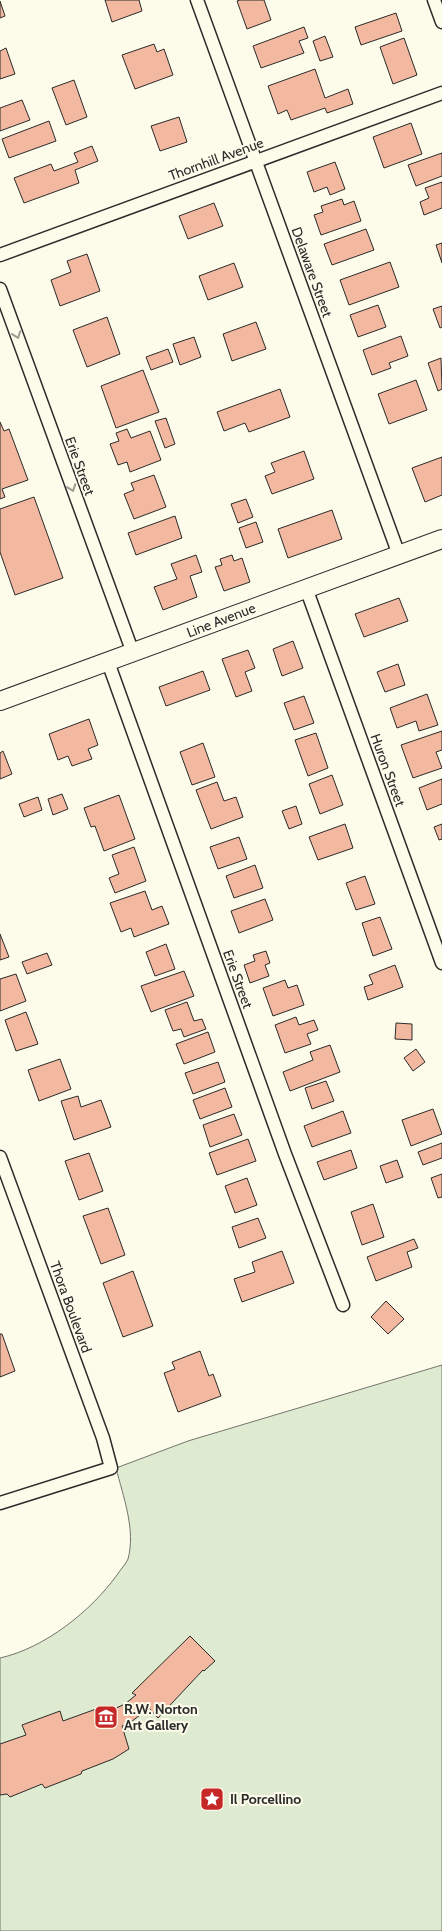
<svg xmlns="http://www.w3.org/2000/svg" width="442" height="1931" font-family="Cabin,sans-serif">
<style>
.green{fill:#deebd1;stroke:#74746e}
.building{fill:#f2b8a0;stroke:#2b2b2b}
.lines{fill:none;stroke-linecap:round;stroke-linejoin:round}
.minor-casing{stroke:#2b2b2b;stroke-width:15}
.secondary-casing{stroke:#2b2b2b;stroke-width:20}
.minor{stroke:#fdfbea;stroke-width:12}
.secondary{stroke:#fdfbea;stroke-width:18}
.oneway{stroke:#9e9d94}
.labels{text-anchor:middle;stroke-width:4;stroke-linejoin:round;paint-order:stroke}
.street-label{font-size:14px;fill:#2b2b2b;stroke:#fdfbea}
.poi-label{font-size:14px;font-weight:bold;fill:#2b2b2b;stroke:#fdfbea;text-anchor:start}
</style>
<rect width="100%" height="100%" fill="#fdfbea"/>
<!-- green -->
<path class="green" d="M442,1365V1931H0V1658C45,1648 91,1611 117,1575C120,1570 126,1564 128,1559C136,1530 123,1496 116,1468L188,1441Z"/>
<!-- building -->
<g class="building">
<polygon points="105,0 139,0 142,11 112,22"/>
<polygon points="240,0 264,0 271,20 247,29 237,1"/>
<polygon points="0,1 5,16 0,18"/>
<polygon points="396,13 402,31 361,45 355,27"/>
<polygon points="304,27 308,38 299,41 304,53 261,68 253,46"/>
<polygon points="325,36 333,57 320,61 313,41"/>
<polygon points="404,38 417,75 393,84 380,47"/>
<polygon points="154,44 157,52 164,49 173,75 135,89 122,55"/>
<polygon points="6,48 15,74 0,79 0,51"/>
<polygon points="315,69 325,98 348,89 353,104 327,113 325,108 291,120 287,110 278,114 268,86"/>
<polygon points="74,80 87,117 66,125 52,88"/>
<polygon points="22,100 30,120 0,131 0,108"/>
<polygon points="179,117 187,142 160,151 151,126"/>
<polygon points="49,121 56,141 9,158 2,139"/>
<polygon points="411,123 422,154 384,168 373,137"/>
<polygon points="92,146 98,161 75,170 79,183 24,203 14,178 51,164 54,171 78,162 74,153"/>
<polygon points="442,153 442,176 416,186 408,165"/>
<polygon points="335,162 345,189 330,195 327,187 314,192 307,172"/>
<polygon points="442,182 442,208 424,215 420,202 429,198 425,188"/>
<polygon points="342,199 344,205 354,201 361,221 321,235 314,215 323,212 321,206"/>
<polygon points="214,203 223,226 188,239 179,216"/>
<polygon points="366,229 374,250 332,265 324,244"/>
<polygon points="442,243 442,263 436,245"/>
<polygon points="87,254 100,291 60,306 51,280 71,272 67,261"/>
<polygon points="390,262 399,287 349,305 340,280"/>
<polygon points="234,263 243,287 208,300 199,276"/>
<polygon points="378,305 386,327 358,337 350,315"/>
<polygon points="442,306 442,327 440,328 433,309"/>
<polygon points="107,317 120,354 87,367 73,330"/>
<polygon points="256,322 266,349 232,361 223,334"/>
<polygon points="401,336 408,356 389,363 391,368 372,375 363,350"/>
<polygon points="194,337 201,357 180,365 173,344"/>
<polygon points="168,349 173,362 151,370 146,357"/>
<polygon points="441,358 442,389 438,391 428,363"/>
<polygon points="143,370 159,412 116,428 101,386"/>
<polygon points="416,380 427,410 389,424 378,394"/>
<polygon points="280,389 290,417 249,432 245,423 224,431 217,412"/>
<polygon points="166,418 175,444 165,448 155,421"/>
<polygon points="0,422 4,431 9,429 28,480 2,489 5,497 0,499"/>
<polygon points="127,429 131,438 150,431 161,460 130,472 127,462 118,465 110,444 119,441 116,433"/>
<polygon points="304,451 314,479 272,494 265,476 275,472 271,463"/>
<polygon points="442,457 442,495 425,502 412,468"/>
<polygon points="154,475 166,507 134,519 124,494 134,490 131,483"/>
<polygon points="34,497 63,578 15,595 0,552 0,509"/>
<polygon points="246,499 253,517 238,523 231,504"/>
<polygon points="332,510 342,539 288,558 278,529"/>
<polygon points="175,516 182,538 136,555 128,533"/>
<polygon points="256,522 263,542 246,548 239,528"/>
<polygon points="196,555 202,572 190,576 197,597 163,610 154,587 177,579 171,564"/>
<polygon points="232,555 234,561 242,558 250,582 224,591 215,567 222,565 220,559"/>
<polygon points="399,598 408,621 364,637 355,614"/>
<polygon points="293,641 303,668 282,676 273,649"/>
<polygon points="248,650 255,668 245,672 252,691 236,697 222,659"/>
<polygon points="398,664 405,685 385,692 377,672"/>
<polygon points="203,671 210,690 166,706 159,687"/>
<polygon points="427,694 438,725 419,731 416,721 397,728 390,708"/>
<polygon points="304,696 314,723 294,730 284,703"/>
<polygon points="89,719 98,745 88,749 92,759 72,766 68,756 58,760 49,734"/>
<polygon points="442,731 442,750 436,752 442,768 413,778 401,745"/>
<polygon points="316,733 328,768 308,776 295,740"/>
<polygon points="203,743 215,777 192,785 180,752"/>
<polygon points="3,751 12,774 0,779 0,753"/>
<polygon points="332,775 343,805 320,814 309,784"/>
<polygon points="442,779 442,804 427,810 419,788"/>
<polygon points="217,782 224,801 236,797 243,817 211,829 196,790"/>
<polygon points="62,794 68,809 53,815 48,799"/>
<polygon points="119,795 135,839 104,851 95,826 91,827 84,808"/>
<polygon points="38,797 42,810 24,817 19,804"/>
<polygon points="296,806 302,824 289,829 282,811"/>
<polygon points="345,824 353,848 318,860 309,837"/>
<polygon points="442,824 442,839 439,840 434,827"/>
<polygon points="239,837 247,859 218,869 210,847"/>
<polygon points="134,847 146,881 115,893 109,878 119,874 112,855"/>
<polygon points="255,865 263,888 234,898 226,876"/>
<polygon points="365,876 375,904 356,910 346,883"/>
<polygon points="145,891 152,910 162,906 169,924 134,937 131,928 121,932 110,903"/>
<polygon points="265,899 273,920 239,933 231,911"/>
<polygon points="380,917 392,949 373,956 362,923"/>
<polygon points="0,934 9,957 0,960"/>
<polygon points="166,944 175,969 155,976 146,952"/>
<polygon points="266,951 270,963 265,965 269,976 250,983 244,965 255,961 253,955"/>
<polygon points="47,953 52,965 27,974 22,962"/>
<polygon points="395,965 403,987 368,1000 364,987 373,984 369,975"/>
<polygon points="184,971 194,996 151,1012 141,986"/>
<polygon points="16,974 26,1001 0,1011 0,979"/>
<polygon points="285,980 288,988 297,985 304,1005 273,1016 263,988"/>
<polygon points="187,1002 194,1021 202,1019 206,1029 184,1037 181,1029 173,1031 165,1010"/>
<polygon points="26,1012 38,1044 16,1051 5,1020"/>
<polygon points="296,1017 299,1025 314,1020 318,1030 307,1034 311,1044 285,1053 275,1025"/>
<polygon points="396,1023 412,1024 412,1040 395,1039"/>
<polygon points="208,1032 215,1052 184,1064 176,1044"/>
<polygon points="330,1045 340,1072 290,1091 283,1072 313,1060 310,1052"/>
<polygon points="416,1049 425,1062 413,1071 404,1058"/>
<polygon points="60,1059 71,1089 39,1101 28,1070"/>
<polygon points="218,1062 225,1082 193,1094 185,1073"/>
<polygon points="326,1081 334,1101 312,1109 305,1088"/>
<polygon points="225,1088 232,1107 200,1119 193,1100"/>
<polygon points="78,1096 81,1107 101,1100 111,1127 74,1140 61,1101"/>
<polygon points="433,1109 442,1134 411,1146 402,1120"/>
<polygon points="343,1111 351,1133 312,1147 304,1126"/>
<polygon points="234,1114 242,1135 210,1147 203,1125"/>
<polygon points="248,1139 256,1161 217,1175 209,1153"/>
<polygon points="442,1143 442,1158 423,1165 418,1152"/>
<polygon points="351,1150 357,1168 324,1180 317,1162"/>
<polygon points="89,1153 103,1191 79,1200 65,1161"/>
<polygon points="397,1160 403,1177 386,1183 380,1166"/>
<polygon points="442,1174 442,1197 438,1198 431,1178"/>
<polygon points="247,1178 257,1205 235,1213 225,1186"/>
<polygon points="373,1204 384,1237 362,1245 351,1212"/>
<polygon points="108,1208 125,1255 101,1264 83,1216"/>
<polygon points="258,1218 266,1238 239,1248 232,1227"/>
<polygon points="414,1239 418,1248 407,1252 412,1267 376,1281 367,1257"/>
<polygon points="282,1251 294,1283 242,1302 234,1279 255,1272 252,1262"/>
<polygon points="133,1271 153,1326 123,1337 103,1283"/>
<polygon points="386,1301 404,1319 388,1334 371,1317"/>
<polygon points="0,1334 2,1334 15,1371 0,1377"/>
<polygon points="200,1351 209,1376 213,1374 221,1396 178,1412 164,1373 175,1369 172,1362"/>
<polygon points="190,1636 215,1661 204,1671 203,1670 158,1718 149,1708 131,1722 122,1726 129,1749 113,1759 82,1771 81,1774 45,1788 42,1784 10,1797 7,1794 0,1795 0,1744 26,1735 22,1725 60,1711 63,1721 96,1709 97,1712 114,1706 114,1709 125,1704 136,1695 132,1693"/>
</g>
<g class="lines">
<!-- minor casing -->
<g class="minor-casing">
<g id="minor">
<polyline points="197,0 399,555"/>
<polyline points="434,0 442,22"/>
<polyline points="0,255 442,93"/>
<polyline points="0,289 133,653"/>
<polyline points="306,588 442,963"/>
<polyline points="108,662 285,1154 343,1305"/>
<polyline points="0,1157 103,1438 111,1468 0,1503"/>
</g>
</g>
<!-- secondary casing -->
<g class="secondary-casing">
<polyline id="secondary" points="0,701 442,539"/>
</g>
<!-- minor -->
<use href="#minor" class="minor"/>
<!-- secondary -->
<use href="#secondary" class="secondary"/>
</g>
<!-- one-way arrows -->
<defs><path id="oneway-chevron" d="M-2-3.5L2.5 0L-2 3.5" fill="none" stroke-width="1.6" stroke-linecap="round" stroke-linejoin="round" transform="scale(1.25)"/></defs>
<g class="oneway">
<use href="#oneway-chevron" transform="translate(17 335) rotate(70)"/>
<use href="#oneway-chevron" transform="translate(72 488) rotate(70)"/>
</g>
<!-- icons -->
<defs>
<g id="museum-square" transform="scale(1.25)"><rect x="-9" y="-9" width="18" height="18" rx="4" fill="#c62828" stroke="#fdfbea"/><path d="M0-6L6-3V-2H-6V-3ZM-5-1h2V3h-2ZM-1-1h2V3h-2ZM3-1h2V3H3ZM-6 4H6V6H-6Z" fill="#fff"/></g>
<g id="sight-square" transform="scale(1.25)"><rect x="-9" y="-9" width="18" height="18" rx="4" fill="#c62828" stroke="#fdfbea"/><path d="M0-6L1.8-2.2L6-1.7L2.9 1.2L3.7 5.4L0 3.3L-3.7 5.4L-2.9 1.2L-6-1.7L-1.8-2.2Z" fill="#fff"/></g>
</defs>
<g fill-rule="evenodd">
<use href="#museum-square" x="106" y="1717"/>
<use href="#sight-square" x="212" y="1799"/>
</g>
<g class="labels">
<!-- street labels -->
<g class="street-label">
<text transform="translate(216 159) rotate(-20)" y="5">Thornhill Avenue</text>
<text transform="translate(312 272) rotate(70)" y="5">Delaware Street</text>
<text transform="translate(80 466) rotate(70)" y="5">Erie Street</text>
<text transform="translate(221 620) rotate(-21)" y="5">Line Avenue</text>
<text transform="translate(388 770) rotate(70)" y="5">Huron Street</text>
<text transform="translate(238 979) rotate(70)" y="5">Erie Street</text>
<text transform="translate(71 1307) rotate(70)" y="5">Thora Boulevard</text>
</g>
<!-- poi labels -->
<g class="poi-label">
<text x="124" y="1714">R.W. Norton<tspan x="124" dy="16">Art Gallery</tspan></text>
<text x="230" y="1804">Il Porcellino</text>
</g>
</g>
</svg>
